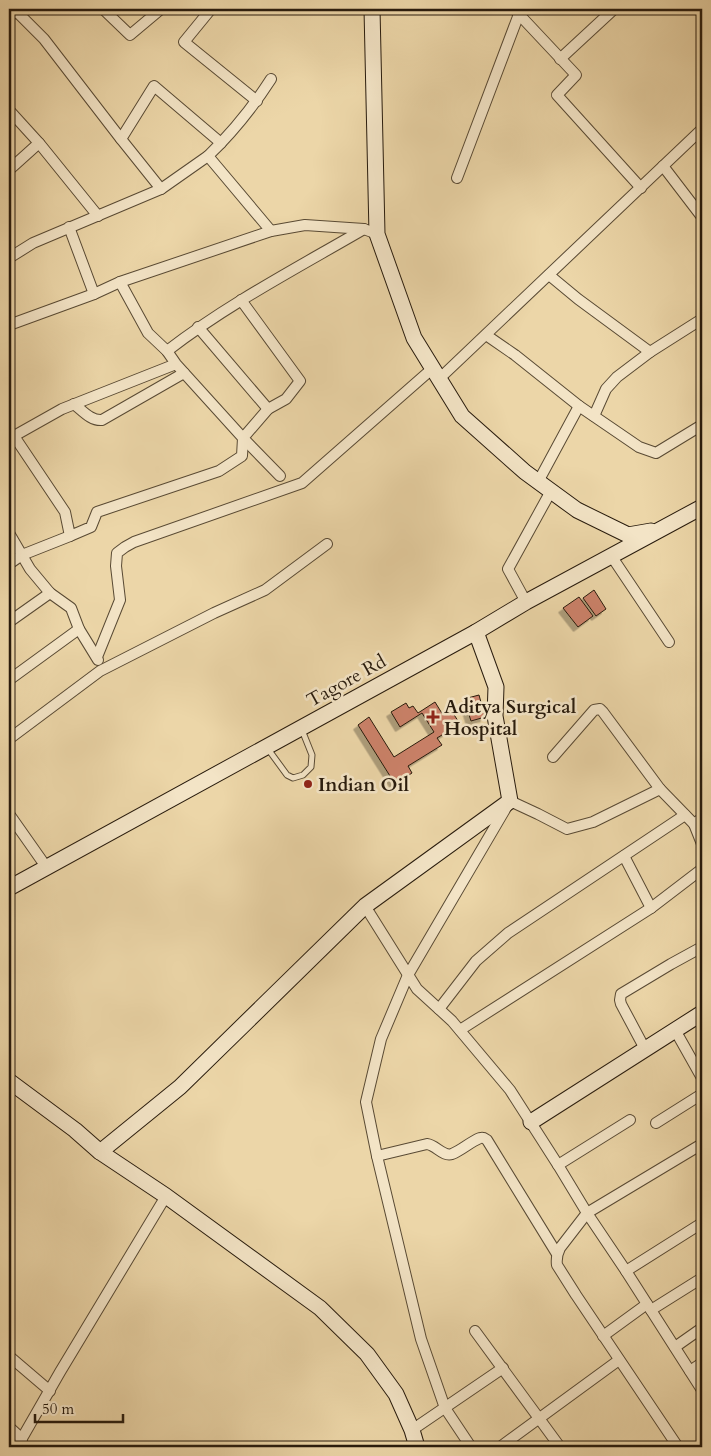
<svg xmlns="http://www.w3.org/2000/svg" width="711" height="1456" font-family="Cardo,serif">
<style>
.building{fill:#cc826a;stroke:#281b0d;filter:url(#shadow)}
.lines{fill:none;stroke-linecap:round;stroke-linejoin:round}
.lane-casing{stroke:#594a34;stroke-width:7}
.street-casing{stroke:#594a34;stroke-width:12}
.secondary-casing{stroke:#281b0d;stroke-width:17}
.lane{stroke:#f3e4c6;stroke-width:5}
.street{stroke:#f3e4c6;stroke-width:10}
.secondary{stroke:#f3e4c6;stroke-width:15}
.poi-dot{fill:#8f2418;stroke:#f3e4c6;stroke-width:2}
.labels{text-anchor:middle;stroke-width:5;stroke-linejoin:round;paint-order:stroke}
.street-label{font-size:19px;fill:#281b0d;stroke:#f3e4c6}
.poi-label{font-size:19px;font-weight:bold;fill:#281b0d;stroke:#f3e4c6;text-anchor:start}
</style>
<defs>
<filter id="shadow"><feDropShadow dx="-4.5" dy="4.5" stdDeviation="0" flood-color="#0004"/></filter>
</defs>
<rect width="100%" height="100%" fill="#ecd6a8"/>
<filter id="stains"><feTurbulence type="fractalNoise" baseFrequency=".004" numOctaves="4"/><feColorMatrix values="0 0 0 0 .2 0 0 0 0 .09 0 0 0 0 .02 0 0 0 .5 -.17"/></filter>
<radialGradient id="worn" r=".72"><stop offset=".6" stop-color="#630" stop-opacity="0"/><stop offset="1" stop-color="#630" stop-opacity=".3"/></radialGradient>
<!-- building -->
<g class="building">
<polygon points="594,590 606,609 596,616 583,598"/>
<polygon points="579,597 593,616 578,627 563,608"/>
<polygon points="479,695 485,717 471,721 464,699"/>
<polygon points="435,702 443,715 451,710 460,724 437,738 442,745 408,766 412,773 395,784 358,725 369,717 394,757 434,732 422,713 400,727 391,712 406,703 409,708 413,706 418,713"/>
</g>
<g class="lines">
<!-- lane casing -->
<g class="lane-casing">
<polyline id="lane" points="268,749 287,775 293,778 303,775 311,767 312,755 302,730"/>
</g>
<!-- street casing -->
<g class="street-casing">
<g id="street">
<polyline points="103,9 130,35 161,9"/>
<polyline points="211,9 184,42 257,101"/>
<polyline points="514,9 576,75 557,95 641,188"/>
<polyline points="9,18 15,10 44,39 121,139"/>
<polyline points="560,59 614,9"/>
<path d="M271,79C253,107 232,133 208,156L271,231"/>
<polyline points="9,110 39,143 98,216"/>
<polyline points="663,166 702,217"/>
<polyline points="9,170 39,143"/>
<polyline points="457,178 519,14"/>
<polyline points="161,189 121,139 154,86 221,143"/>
<polyline points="69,227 94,294"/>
<polyline points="9,258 33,243 161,189 208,156"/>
<polyline points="549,275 578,299 650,352 702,319"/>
<polyline points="120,282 148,333 167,351 176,364 243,438 242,456 219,471 97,512 91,527 70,536 65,512 14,436 62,409 176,364"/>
<polyline points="241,300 300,381 286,399 268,409 243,438 280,476"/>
<polyline points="9,325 94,294 120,282 271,231 305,225 364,229 377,234"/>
<polyline points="198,327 268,409"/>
<polyline points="486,335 515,355 579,406 639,447 656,453 702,425"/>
<path d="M167,351C228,304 297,268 364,229"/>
<polyline points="439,379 702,129"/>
<path d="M74,404C83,411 91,421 102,420L184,373"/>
<polyline points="594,416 606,389 617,377 650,352"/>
<polyline points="538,482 579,406"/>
<polyline points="9,533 30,569 50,593 71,608 79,629 98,660"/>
<polyline points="612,557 669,642"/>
<polyline points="9,564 22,555 70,536"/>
<polyline points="526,602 508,569 551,491"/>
<polyline points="9,622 50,593"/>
<polyline points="97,657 120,600 116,566 117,553 125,547 134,542 302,483 433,368"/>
<polyline points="9,680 79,629"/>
<polyline points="9,739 100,671 214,613 265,590 327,544"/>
<polyline points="553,757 594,710 600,709 603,712 660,789"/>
<polyline points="9,814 47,868"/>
<polyline points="702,818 694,824 702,844"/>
<polyline points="624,856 651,908"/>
<polyline points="365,906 417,989 452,1021 510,1090 558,1165 587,1213 626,1271 702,1390"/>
<polyline points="439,1009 476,961 508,933 685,815"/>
<polyline points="460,1030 651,908 702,869"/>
<polyline points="675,1030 702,1078"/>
<polyline points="645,1049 621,1004 620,1000 621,994 671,964 702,947"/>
<polyline points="656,1123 702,1094"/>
<path d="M377,1156L427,1144C436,1145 443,1157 452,1154C462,1150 470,1142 480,1138C484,1137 484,1138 487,1140L557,1254"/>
<polyline points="558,1165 630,1120"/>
<polyline points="626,1271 702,1223"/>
<polyline points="651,1310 702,1278"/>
<polyline points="475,1331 560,1447"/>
<polyline points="603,1336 647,1304"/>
<polyline points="675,1347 702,1328"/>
<polyline points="9,1356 50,1391"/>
<polyline points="690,1371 702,1363"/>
<polyline points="9,1427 22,1439"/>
<polyline points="412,1430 503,1368"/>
<polyline points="17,1447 60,1372 166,1196"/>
<polyline points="471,1447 445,1408 421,1339 377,1156 366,1102 381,1039 408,975 510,801 538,814 567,829 593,822 660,789 694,824"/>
<polyline points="500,1447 619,1360"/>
<path d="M678,1447L576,1295L557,1265C556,1258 557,1254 560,1248L587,1213L702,1144"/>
</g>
</g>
<!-- secondary casing -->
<g class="secondary-casing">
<g id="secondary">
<polyline points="372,9 377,234 414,338 462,416 525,472 577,510 628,535 651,531"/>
<polyline points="9,888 476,632 526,602 702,507"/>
<polyline points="9,1081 75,1130 100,1152 166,1196 320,1308 367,1354 396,1394 412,1430 417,1447"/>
<polyline points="531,1122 702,1013"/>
<polyline points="100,1152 180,1087 365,906 510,801 495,716 496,687 476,632"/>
</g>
</g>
<!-- lane -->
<use href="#lane" class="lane"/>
<!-- street -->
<use href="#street" class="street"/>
<!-- secondary -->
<use href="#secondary" class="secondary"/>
</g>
<!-- markers -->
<g class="poi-dot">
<path d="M430.5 709.5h5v5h5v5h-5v5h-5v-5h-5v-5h5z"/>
<circle cx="308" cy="784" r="5"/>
</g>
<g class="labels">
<!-- street labels -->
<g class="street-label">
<text transform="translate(346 680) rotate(-29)" y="7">Tagore Rd</text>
</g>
<!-- poi labels -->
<g class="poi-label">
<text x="444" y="713">Aditya Surgical<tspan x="444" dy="22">Hospital</tspan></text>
<text x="318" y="791">Indian Oil</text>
</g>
</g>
<!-- margin -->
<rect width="711" height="1456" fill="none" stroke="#ecd6a8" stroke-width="30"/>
<rect x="10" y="10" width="691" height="1436" fill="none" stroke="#281b0d" stroke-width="2.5"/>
<rect x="15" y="15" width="681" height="1426" fill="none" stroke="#281b0d"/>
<!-- scale -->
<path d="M35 1414v8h88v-8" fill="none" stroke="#281b0d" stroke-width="2.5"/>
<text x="42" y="1414" font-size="15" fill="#281b0d" stroke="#f3e4c6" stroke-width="4" paint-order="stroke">50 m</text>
<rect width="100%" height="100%" filter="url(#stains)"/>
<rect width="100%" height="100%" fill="url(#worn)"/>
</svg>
